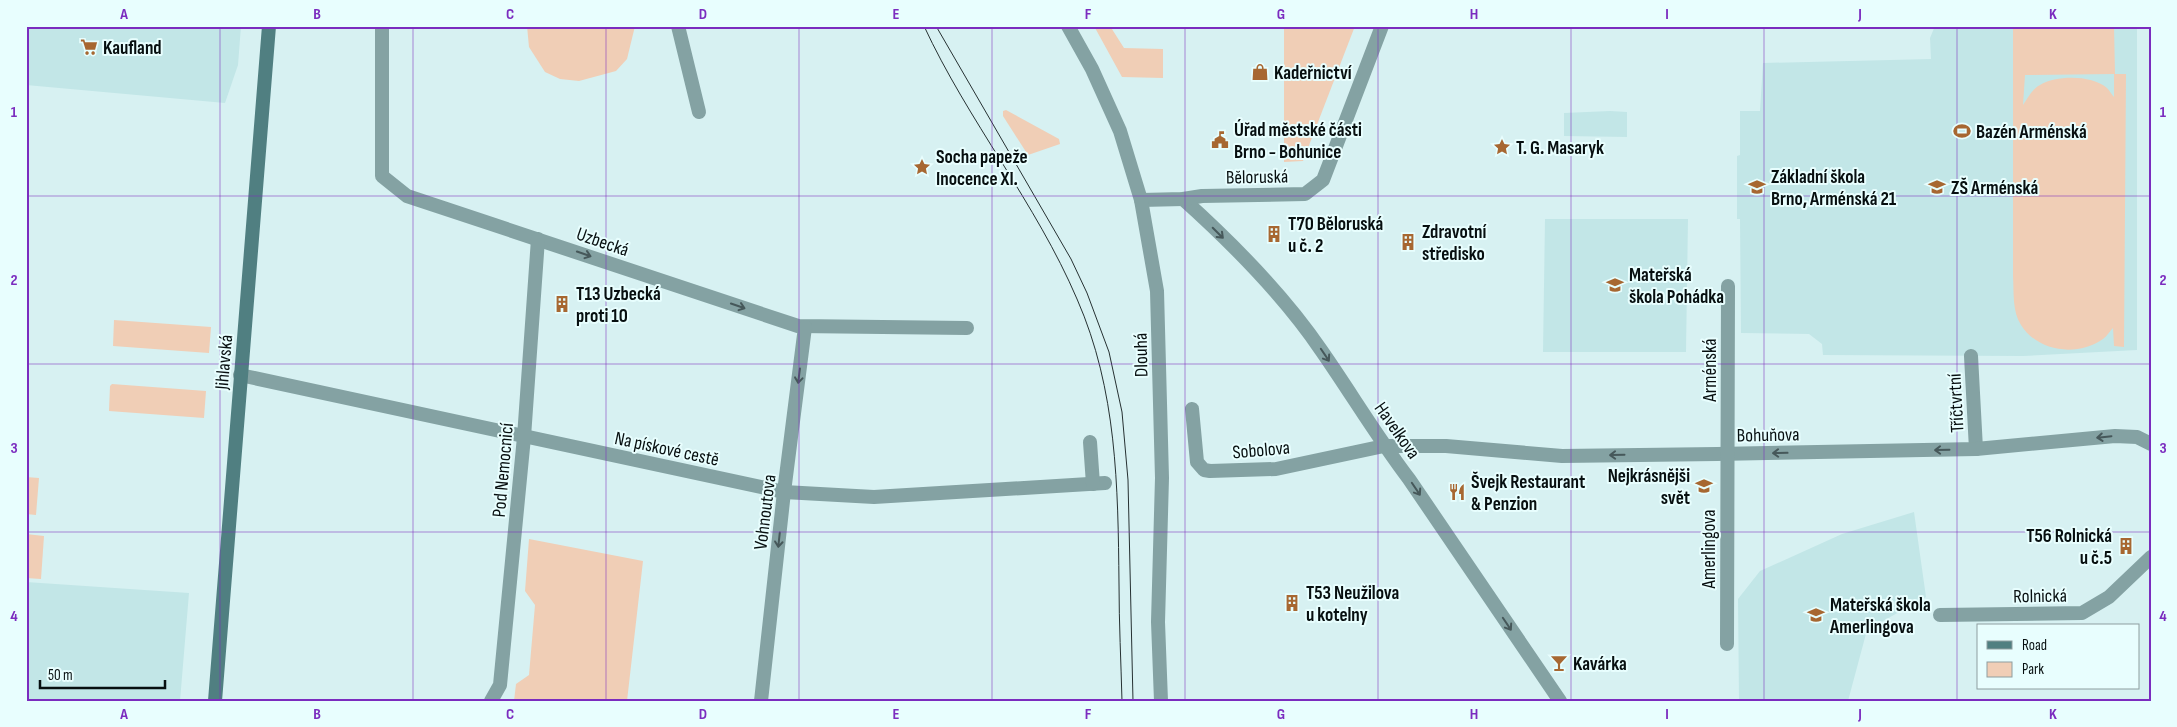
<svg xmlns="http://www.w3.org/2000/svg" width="2177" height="727" font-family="'Sofia Sans Condensed',sans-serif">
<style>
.built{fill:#c2e6e7}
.green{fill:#f0ceb6;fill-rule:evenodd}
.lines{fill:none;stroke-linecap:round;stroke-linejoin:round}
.minor{stroke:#84a2a3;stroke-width:14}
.tertiary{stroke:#84a2a3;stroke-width:14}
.secondary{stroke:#507f81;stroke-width:14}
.tram{stroke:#263132;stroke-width:1}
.oneway{stroke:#46585a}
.grid{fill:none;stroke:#7b2cbf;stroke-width:1;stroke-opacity:0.55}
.labels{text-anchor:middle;stroke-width:4;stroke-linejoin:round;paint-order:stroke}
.poi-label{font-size:19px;font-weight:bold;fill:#070f10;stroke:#e8fefe;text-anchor:start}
.street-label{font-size:19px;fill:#070f10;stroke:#e8fefe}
.neatline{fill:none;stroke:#7b2cbf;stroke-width:2}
.grid-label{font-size:16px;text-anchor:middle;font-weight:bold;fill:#7b2cbf}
</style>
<rect width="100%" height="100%" fill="#d7f1f2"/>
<!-- built -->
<g class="built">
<polygon points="26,26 241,26 238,65 225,103 26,85"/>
<polygon points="1935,26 2137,26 2137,350 2023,356 1823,355 1822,344 1809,334 1741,333 1740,219 1737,219 1737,156 1740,155 1740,111 1760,111 1763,63 1931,59 1930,38"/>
<polygon points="1610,111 1627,112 1627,137 1564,136 1564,113"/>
<polygon points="1545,219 1688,219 1686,352 1543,352"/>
<polygon points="1914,512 1926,597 1867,630 1848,701 1739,701 1738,599 1760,571 1842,534"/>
<polygon points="26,582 189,593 180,701 26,701"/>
</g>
<!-- green -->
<g class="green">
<polygon points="527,26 635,26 627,59 616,71 579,81 560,79 545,72 529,47"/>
<polygon points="1094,26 1110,26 1124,48 1163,49 1163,78 1122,77"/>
<polygon points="1284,26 1355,26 1303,161 1284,162"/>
<path d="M2013,26H2114L2115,74H2126L2124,347L2114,346L2113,328C2110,331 2107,336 2103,339C2077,357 2038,352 2021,325C2012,311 2014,292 2013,276ZM2025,75L2114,74V97C2112,95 2110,91 2107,88C2092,75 2057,75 2040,85C2032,89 2028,98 2023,105Z"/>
<polygon points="1006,110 1059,139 1060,144 1028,155 1003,116 1003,111"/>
<polygon points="114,320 211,327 209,353 113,346"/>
<polygon points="112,384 206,391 204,418 109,411 110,386"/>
<polygon points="26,477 39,478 36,515 26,514"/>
<polygon points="26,534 44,536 41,579 26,578"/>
<polygon points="529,539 643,561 627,701 514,701 516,684 529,675 535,605 525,591"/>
</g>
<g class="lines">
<!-- minor -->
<g class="minor">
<polyline points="382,26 382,176 407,196 798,326 967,328"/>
<polyline points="678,26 699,112"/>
<path d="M1183,199C1233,244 1283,294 1321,350C1351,393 1377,437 1409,479L1560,701"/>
<polyline points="1141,200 1183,199 1202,196 1305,194 1323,180 1382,26"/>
<polyline points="1971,356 1976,449"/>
<polyline points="240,375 784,492 874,497 1105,483"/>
<polyline points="1192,409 1197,462 1204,470 1210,471 1276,469 1384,446 1446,446 1562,456 1717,454 1976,449 2115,436 2137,437 2151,444"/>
<polyline points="1090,442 1093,484"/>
<polyline points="1940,615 2082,613 2109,597 2151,557"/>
<polyline points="1727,644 1728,286"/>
<polyline points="491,701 500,685 524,437 538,239"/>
<polyline points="761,701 784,492 805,327"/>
</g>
<!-- tertiary -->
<polyline class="tertiary" points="1068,26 1092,69 1120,131 1141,200 1157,291 1162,478 1158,622 1161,701"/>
<!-- secondary -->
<polyline class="secondary" points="215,701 269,26"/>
<!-- tram -->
<g class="tram">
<path d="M924,26C968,121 1036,203 1077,299C1117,390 1118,486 1119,584C1119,623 1121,662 1122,701"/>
<polyline points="936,26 1071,259 1087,293 1109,352 1122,412 1128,480 1133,701"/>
</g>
</g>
<!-- one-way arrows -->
<defs><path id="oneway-shaft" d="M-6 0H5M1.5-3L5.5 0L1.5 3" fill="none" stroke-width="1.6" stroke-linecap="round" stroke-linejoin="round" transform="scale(1.25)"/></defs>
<g class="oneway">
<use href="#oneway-shaft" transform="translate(1218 233) rotate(45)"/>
<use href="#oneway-shaft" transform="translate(584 254) rotate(19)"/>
<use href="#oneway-shaft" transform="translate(738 306) rotate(19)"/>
<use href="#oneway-shaft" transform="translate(1325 355) rotate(56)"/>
<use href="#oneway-shaft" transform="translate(799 376) rotate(97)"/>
<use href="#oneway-shaft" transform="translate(2104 437) rotate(174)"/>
<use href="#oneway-shaft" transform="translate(1942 450) rotate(179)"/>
<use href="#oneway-shaft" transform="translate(1780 453) rotate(179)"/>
<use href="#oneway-shaft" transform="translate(1617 455) rotate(179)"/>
<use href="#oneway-shaft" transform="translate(1416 489) rotate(56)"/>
<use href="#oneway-shaft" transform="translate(779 540) rotate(96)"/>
<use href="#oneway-shaft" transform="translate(1507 624) rotate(56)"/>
</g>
<!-- grid -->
<path class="grid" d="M220,26V701M413,26V701M606,26V701M799,26V701M992,26V701M1185,26V701M1378,26V701M1571,26V701M1764,26V701M1957,26V701M26,196H2151M26,364H2151M26,532H2151"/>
<!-- icons -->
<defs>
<g id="supermarket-bare" transform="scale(1.35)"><path d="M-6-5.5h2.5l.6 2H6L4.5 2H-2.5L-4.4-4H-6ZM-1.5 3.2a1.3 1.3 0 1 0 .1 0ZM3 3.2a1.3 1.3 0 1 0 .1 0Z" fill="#a76731" stroke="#e8fefe" stroke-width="2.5" paint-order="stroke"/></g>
<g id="shop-bare" transform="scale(1.35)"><path d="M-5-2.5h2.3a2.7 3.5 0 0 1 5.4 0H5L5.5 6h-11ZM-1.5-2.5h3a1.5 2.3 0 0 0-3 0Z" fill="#a76731" stroke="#e8fefe" stroke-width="2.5" paint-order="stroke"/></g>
<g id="stadium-bare" transform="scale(1.35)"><path d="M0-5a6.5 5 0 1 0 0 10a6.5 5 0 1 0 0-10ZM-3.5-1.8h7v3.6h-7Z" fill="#a76731" stroke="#e8fefe" stroke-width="2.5" paint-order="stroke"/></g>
<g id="civic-bare" transform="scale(1.35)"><path d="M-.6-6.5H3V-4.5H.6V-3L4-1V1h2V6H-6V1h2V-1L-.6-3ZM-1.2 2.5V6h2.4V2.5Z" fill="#a76731" stroke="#e8fefe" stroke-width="2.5" paint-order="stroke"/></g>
<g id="sight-bare" transform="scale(1.35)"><path d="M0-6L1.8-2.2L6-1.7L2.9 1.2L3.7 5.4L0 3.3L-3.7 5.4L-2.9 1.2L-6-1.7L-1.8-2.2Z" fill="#a76731" stroke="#e8fefe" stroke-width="2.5" paint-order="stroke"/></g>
<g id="school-bare" transform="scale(1.35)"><path d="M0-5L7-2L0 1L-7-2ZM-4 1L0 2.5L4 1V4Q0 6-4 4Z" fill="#a76731" stroke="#e8fefe" stroke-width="2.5" paint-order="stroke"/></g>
<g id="building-bare" transform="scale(1.35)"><path d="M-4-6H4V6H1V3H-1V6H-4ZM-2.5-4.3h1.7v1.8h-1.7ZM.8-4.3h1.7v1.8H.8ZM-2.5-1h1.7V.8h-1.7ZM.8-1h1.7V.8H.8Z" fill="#a76731" stroke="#e8fefe" stroke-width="2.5" paint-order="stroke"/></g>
<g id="restaurant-bare" transform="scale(1.35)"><path d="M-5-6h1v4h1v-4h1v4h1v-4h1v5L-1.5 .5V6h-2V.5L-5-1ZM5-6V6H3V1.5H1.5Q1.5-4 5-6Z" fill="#a76731" stroke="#e8fefe" stroke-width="2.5" paint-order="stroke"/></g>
<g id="bar-bare" transform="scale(1.35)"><path d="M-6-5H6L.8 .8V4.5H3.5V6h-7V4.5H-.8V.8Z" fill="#a76731" stroke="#e8fefe" stroke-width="2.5" paint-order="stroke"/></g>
</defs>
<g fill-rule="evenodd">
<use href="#supermarket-bare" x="89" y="47"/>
<use href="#shop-bare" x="1260" y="72"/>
<use href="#stadium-bare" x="1962" y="131"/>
<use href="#civic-bare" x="1220" y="140"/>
<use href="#sight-bare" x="1502" y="147"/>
<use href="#sight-bare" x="922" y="167"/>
<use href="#school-bare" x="1757" y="187"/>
<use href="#school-bare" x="1937" y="187"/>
<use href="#building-bare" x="1274" y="234"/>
<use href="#building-bare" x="1408" y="242"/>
<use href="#school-bare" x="1615" y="285"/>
<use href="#building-bare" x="562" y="304"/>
<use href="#school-bare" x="1704" y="486"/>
<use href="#restaurant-bare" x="1457" y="492"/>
<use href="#building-bare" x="2126" y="546"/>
<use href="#building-bare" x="1292" y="603"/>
<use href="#school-bare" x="1816" y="615"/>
<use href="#bar-bare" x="1559" y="663"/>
</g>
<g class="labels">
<!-- poi labels -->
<g class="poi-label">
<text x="103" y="54">Kaufland</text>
<text x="1274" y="79">Kadeřnictví</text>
<text x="1234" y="136">Úřad městské části<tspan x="1234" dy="22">Brno - Bohunice</tspan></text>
<text x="1976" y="138">Bazén Arménská</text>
<text x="1516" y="154">T. G. Masaryk</text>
<text x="936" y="163">Socha papeže<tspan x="936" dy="22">Inocence XI.</tspan></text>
<text x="1771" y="183">Základní škola<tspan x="1771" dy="22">Brno, Arménská 21</tspan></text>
<text x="1951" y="194">ZŠ Arménská</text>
<text x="1288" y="230">T70 Běloruská<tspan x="1288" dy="22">u č. 2</tspan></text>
<text x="1422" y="238">Zdravotní<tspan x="1422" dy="22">středisko</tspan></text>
<text x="1629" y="281">Mateřská<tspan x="1629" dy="22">škola Pohádka</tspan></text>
<text x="576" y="300">T13 Uzbecká<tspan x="576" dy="22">proti 10</tspan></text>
<text x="1690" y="482" text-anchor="end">Nejkrásnějši<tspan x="1690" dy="22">svět</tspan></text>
<text x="1471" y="488">Švejk Restaurant<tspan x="1471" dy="22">&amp; Penzion</tspan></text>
<text x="2112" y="542" text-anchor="end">T56 Rolnická<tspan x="2112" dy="22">u č.5</tspan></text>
<text x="1306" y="599">T53 Neužilova<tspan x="1306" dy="22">u kotelny</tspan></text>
<text x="1830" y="611">Mateřská škola<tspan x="1830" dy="22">Amerlingova</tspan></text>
<text x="1573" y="670">Kavárka</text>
</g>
<!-- street labels -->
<g class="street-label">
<text transform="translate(1257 176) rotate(-1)" y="7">Běloruská</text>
<text transform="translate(603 241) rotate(19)" y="7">Uzbecká</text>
<text transform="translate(1140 355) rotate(-91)" y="7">Dlouhá</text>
<text transform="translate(223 362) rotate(-85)" y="7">Jihlavská</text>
<text transform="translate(1709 370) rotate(-90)" y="7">Arménská</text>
<text transform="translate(1955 403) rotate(-93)" y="7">Tříčtvrtní</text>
<text transform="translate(1398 430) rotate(55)" y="7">Havelkova</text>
<text transform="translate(1768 434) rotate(-1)" y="7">Bohuňova</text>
<text transform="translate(667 448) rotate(12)" y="7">Na pískové cestě</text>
<text transform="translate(1261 449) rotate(-5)" y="7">Sobolova</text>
<text transform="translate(502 470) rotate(-85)" y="7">Pod Nemocnicí</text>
<text transform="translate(764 512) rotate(-83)" y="7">Vohnoutova</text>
<text transform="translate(1708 549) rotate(-90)" y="7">Amerlingova</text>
<text transform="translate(2040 595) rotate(-1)" y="7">Rolnická</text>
</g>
</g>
<!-- border -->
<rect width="2177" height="727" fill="none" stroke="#e8fefe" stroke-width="55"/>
<!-- legend -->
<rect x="1977" y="624" width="162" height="65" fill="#e8fefe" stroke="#8e9e9f"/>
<rect x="1987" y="641" width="25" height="8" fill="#507f81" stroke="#8e9e9f"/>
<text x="2022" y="650" font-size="15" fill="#070f10">Road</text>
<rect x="1987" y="662" width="25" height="15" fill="#f0ceb6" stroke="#8e9e9f"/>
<text x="2022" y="674" font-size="15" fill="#070f10">Park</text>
<!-- scale -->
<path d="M40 680v8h125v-8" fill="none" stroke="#070f10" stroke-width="2.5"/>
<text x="48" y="680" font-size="15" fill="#070f10" stroke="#e8fefe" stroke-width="4" paint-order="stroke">50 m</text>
<rect x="28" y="28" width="2122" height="672" class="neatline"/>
<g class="grid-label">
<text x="124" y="19">A</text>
<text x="317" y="19">B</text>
<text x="510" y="19">C</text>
<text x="703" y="19">D</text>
<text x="896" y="19">E</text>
<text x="1088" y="19">F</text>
<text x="1281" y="19">G</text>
<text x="1474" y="19">H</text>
<text x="1667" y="19">I</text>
<text x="1860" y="19">J</text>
<text x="2053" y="19">K</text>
<text x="14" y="117">1</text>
<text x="2163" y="117">1</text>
<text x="14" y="285">2</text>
<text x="2163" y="285">2</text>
<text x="14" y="453">3</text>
<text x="2163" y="453">3</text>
<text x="14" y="621">4</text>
<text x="2163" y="621">4</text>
<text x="124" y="719">A</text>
<text x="317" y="719">B</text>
<text x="510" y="719">C</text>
<text x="703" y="719">D</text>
<text x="896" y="719">E</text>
<text x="1088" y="719">F</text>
<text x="1281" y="719">G</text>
<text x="1474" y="719">H</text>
<text x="1667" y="719">I</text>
<text x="1860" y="719">J</text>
<text x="2053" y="719">K</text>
</g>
</svg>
